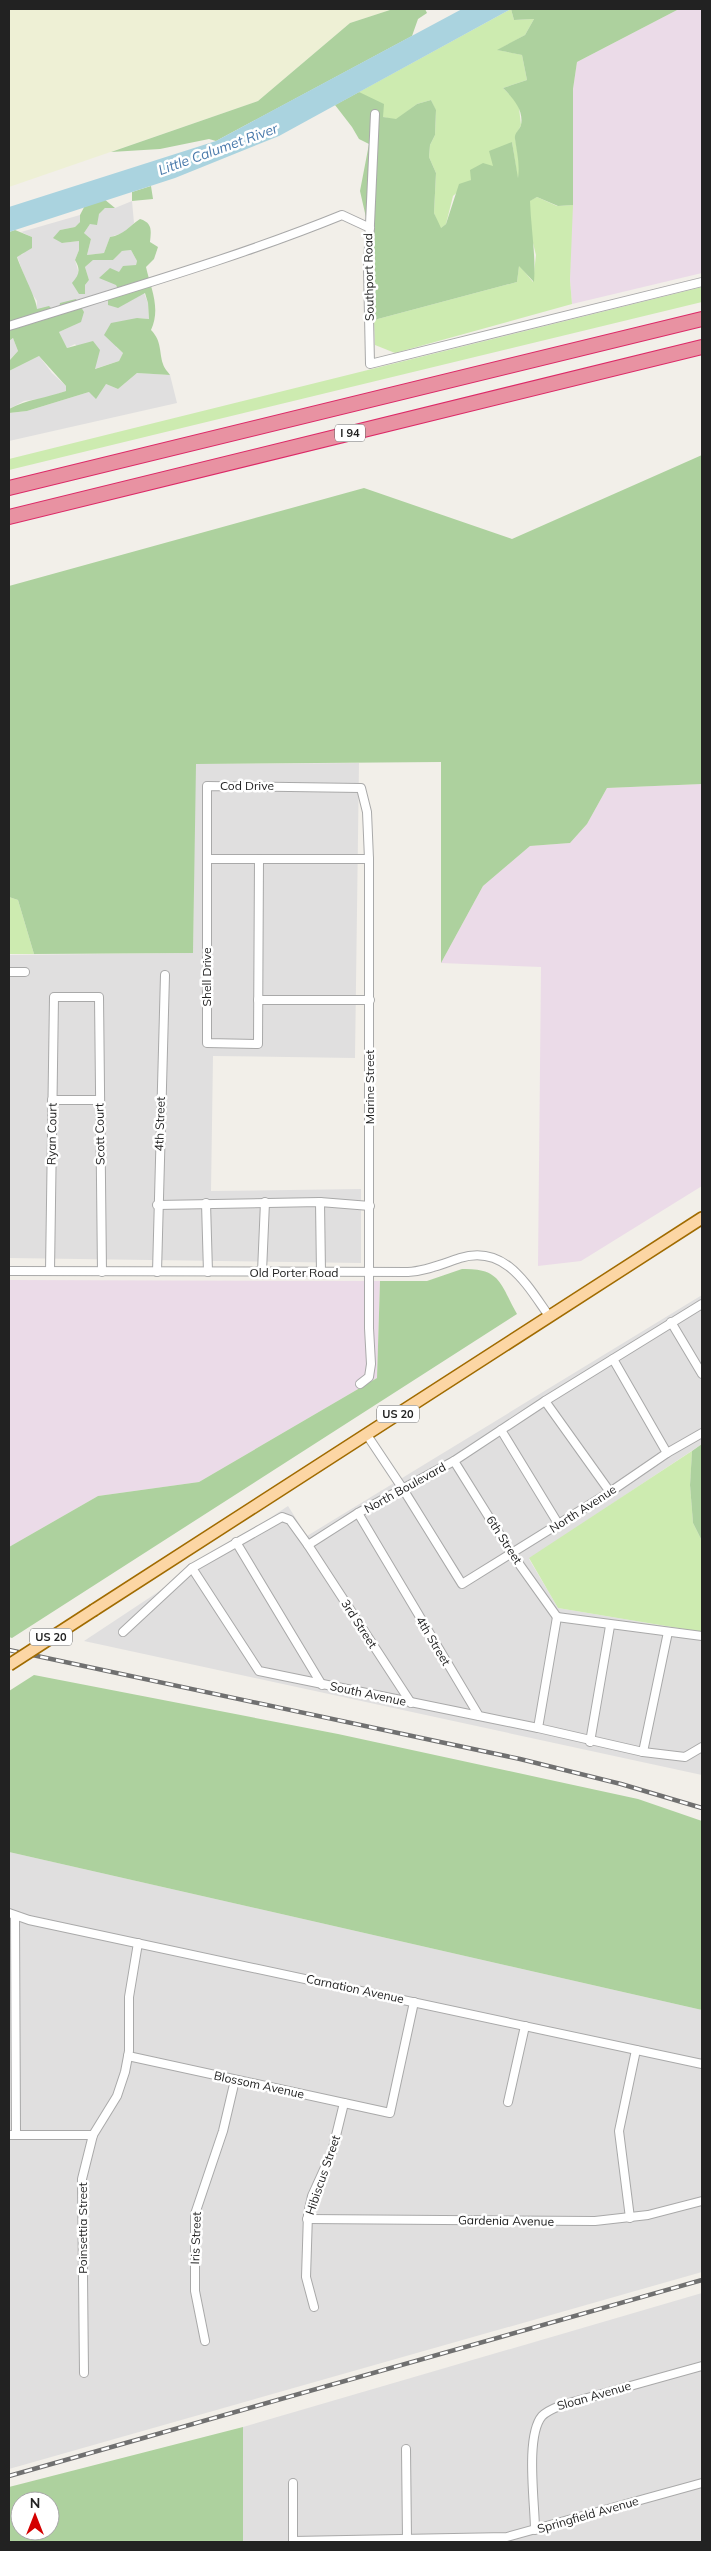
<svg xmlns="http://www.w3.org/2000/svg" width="711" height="2551" font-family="Mulish,sans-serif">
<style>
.residential{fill:#e0dfdf}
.industrial{fill:#ebdbe8}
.farmland{fill:#eef0d5}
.grass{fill:#cdebb0}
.forest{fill:#add19e;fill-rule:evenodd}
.water{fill:#aad3df}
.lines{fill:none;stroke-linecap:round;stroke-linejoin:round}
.minor-casing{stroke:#a9a9a9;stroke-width:10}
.primary-casing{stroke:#a06b00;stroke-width:14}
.motorway-casing{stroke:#dc2a67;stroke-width:16}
.minor{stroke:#fff;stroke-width:8}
.primary{stroke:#fcd6a4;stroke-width:11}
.motorway{stroke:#e892a2;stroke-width:14}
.rail-casing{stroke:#707070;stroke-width:4.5}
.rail{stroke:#fff;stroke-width:2.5;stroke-dasharray:8;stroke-linecap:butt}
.primary-bridge-casing{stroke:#a06b00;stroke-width:14;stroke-linecap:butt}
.primary-bridge{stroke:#fcd6a4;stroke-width:11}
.labels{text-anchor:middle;stroke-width:5;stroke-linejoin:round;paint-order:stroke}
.shield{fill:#fff;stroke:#646464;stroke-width:1}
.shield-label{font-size:11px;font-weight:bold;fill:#222}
.street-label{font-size:12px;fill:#222;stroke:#fff}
.water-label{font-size:14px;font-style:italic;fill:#4a7aab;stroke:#fff}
</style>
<rect width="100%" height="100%" fill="#f2efe9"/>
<!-- residential -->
<g class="residential">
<polygon points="132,201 134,223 123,233 110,237 104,253 87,255 91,239 84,233 90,224 105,208 115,208"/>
<polygon points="80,215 80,222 75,227 60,230 62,243 79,241 79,250 75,260 85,294 85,285 89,280 85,267 93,260 113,260 122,251 131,250 137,261 136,265 116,285 120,295 127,301 144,293 148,303 149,319 137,318 116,347 123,353 119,361 94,369 75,344 67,348 59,332 74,325 58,315 37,309 37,301 29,289 17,256 23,254 32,237 21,232"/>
<polygon points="13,338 18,351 9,361 9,341"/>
<polygon points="39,356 52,373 66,386 66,391 46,398 24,401 9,409 9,371"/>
<polygon points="137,373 170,375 177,403 9,441 9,413 27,411 89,392 106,384 118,389"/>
<polygon points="359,763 355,1058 213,1056 211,1191 361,1189 361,1263 9,1258 9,955 193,953 195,764"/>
<polygon points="702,1295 702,1444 529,1559 558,1608 702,1632 702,1775 84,1641 288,1506 307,1536"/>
<polygon points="9,1852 702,2010 702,2272 9,2469"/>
<polygon points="702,2293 702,2542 243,2542 243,2427"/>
</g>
<!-- industrial -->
<g class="industrial">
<polygon points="679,9 702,9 702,273 572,304 570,280 573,89 577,62"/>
<polygon points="702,784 702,1186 581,1261 538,1266 541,967 441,963 483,886 530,846 570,843 587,824 607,788"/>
<polygon points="9,1280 380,1281 377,1378 199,1482 98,1496 9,1547"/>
</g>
<!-- farmland -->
<polygon class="farmland" points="9,9 393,9 350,23 258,101 9,187"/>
<!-- grass -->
<g class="grass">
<polygon points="511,9 514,20 534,19 525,35 498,50 522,55 527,80 503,88 516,101 519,108 521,125 515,137 520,166 518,181 512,142 493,167 471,180 453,196 446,224 440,229 434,213 436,173 429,157 430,145 435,135 436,111 431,100 417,104 396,120 383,117 359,92"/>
<polygon points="537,197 557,206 573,205 570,280 572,304 395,353 375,345 374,320 517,282 519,265 533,282 536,255 531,235 529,201"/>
<polygon points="702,287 702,302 9,470 9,459"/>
<polygon points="9,897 18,900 34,954 9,954"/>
<polygon points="692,1451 690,1485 693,1523 702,1541 702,1632 558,1608 529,1558"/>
</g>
<!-- forest -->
<g class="forest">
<polygon points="393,9 425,9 427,13 418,19 412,36 216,141 209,139 160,149 111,152 258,101 350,23"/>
<path d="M511,9H679L577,62L573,89V205L558,206L537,197L530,201C531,229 536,255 534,282L519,266L517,282L374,320L375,257L360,191L369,144L359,139L352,127L335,105L359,92L384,104L383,117L396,119L417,104L431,100L436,110L435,135L430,145L429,157L436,173L434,213L441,228L446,224L459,184L471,180L470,170L483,163L493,166L489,151L512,142L518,178C520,164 517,153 515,139C514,133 519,131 521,125C524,110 513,98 503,88L527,80L522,55L497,50L525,35L534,19L514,20Z"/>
<polygon points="151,186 153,199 132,201 132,192"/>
<path d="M93,190L115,208H105L99,214L97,225L90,224L84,233L91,239L87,255L104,253L110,237C124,235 129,226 140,219C153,223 151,231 150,242L158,247L154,259L146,267C151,289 161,308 151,330C162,341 159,352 163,364C164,368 168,372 170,375L137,373L118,389L106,384L96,399L89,392L27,411L9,413V409C27,399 47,398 66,391V386L39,356L9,371V361L18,351L13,338L9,341V232L15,230L32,237V248L17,257C21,270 37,300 37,309L49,306L58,315L60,303L76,299L84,312L81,322L59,332L67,348L93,341L100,350L95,369L119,361L123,353L104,335L111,323L137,318L149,319L148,303L145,293L118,308L108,305V298L120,294L116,285L99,278L110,268L119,272L123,266L136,265L137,261L131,250L122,251L113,260H93L85,267L89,280L85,285V294H79L72,283C79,275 81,270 75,260L79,250V241L62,243L53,238L60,230L75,227L80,222V215Z"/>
<polygon points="702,455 702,784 607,788 587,824 570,843 530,846 483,886 441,963 441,762 196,764 193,953 34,954 18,900 9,897 9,586 364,488 512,539"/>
<path d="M462,1269C501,1268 500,1284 517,1314L12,1638L9,1637V1547L98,1496L199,1482L377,1378L380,1281H427Z"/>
<polygon points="702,1444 702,1541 693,1523 690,1485 692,1451"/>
<polygon points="34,1675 338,1734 638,1799 702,1821 702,2010 9,1852 9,1691"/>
<path d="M243,2427V2542H9V2487ZM20,2501H50V2531H20Z"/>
</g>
<!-- water -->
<polygon class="water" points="462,9 511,9 279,136 175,178 9,232 9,207 216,141"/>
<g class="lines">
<!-- minor casing -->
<g class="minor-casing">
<g id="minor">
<polyline points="375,114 368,268 370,364 702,282"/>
<path d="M9,326C120,291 234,259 342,215L370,228"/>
<polyline points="207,859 369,859"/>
<polyline points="259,859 258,1044 207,1043 207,786 361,788 367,812 369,859 369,1328 371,1364 369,1377 360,1384"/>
<polyline points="9,972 25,972"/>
<polyline points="258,1000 370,1000"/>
<polyline points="52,1100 100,1100"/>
<polyline points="320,1202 321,1273"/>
<polyline points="206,1203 208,1272"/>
<polyline points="157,1205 320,1202 370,1206"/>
<path d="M9,1271L408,1272C426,1271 442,1264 460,1258C505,1244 527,1285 549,1316"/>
<polyline points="50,1271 54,997 99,997 102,1272"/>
<polyline points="157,1272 165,975"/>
<polyline points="262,1272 265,1202"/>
<polyline points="671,1322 702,1374"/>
<polyline points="613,1359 667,1453"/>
<polyline points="545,1401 610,1492"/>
<polyline points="501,1430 559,1525"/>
<polyline points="367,1435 403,1489 462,1584 610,1492 667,1453 702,1433"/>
<polyline points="454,1461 512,1554 557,1617"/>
<polyline points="358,1513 479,1716 538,1728"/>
<polyline points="236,1542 322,1685"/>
<polyline points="308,1545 411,1703"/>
<polyline points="192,1568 259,1671 479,1716"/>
<polyline points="557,1617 538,1728 643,1752 685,1757 702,1747"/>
<polyline points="557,1617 702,1636"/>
<polyline points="123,1632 192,1568 282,1517 290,1520 308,1545 358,1513 454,1461 545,1401 702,1304"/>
<polyline points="590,1742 610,1626"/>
<polyline points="643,1752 668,1632"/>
<polyline points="9,1913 29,1920 702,2064"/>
<polyline points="15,1916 16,2135"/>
<polyline points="128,2056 390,2113 414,2002"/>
<polyline points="508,2102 525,2026"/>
<polyline points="9,2135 93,2135"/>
<polyline points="630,2218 619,2131 636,2050"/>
<polyline points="307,2219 595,2221 648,2215 702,2201"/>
<polyline points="314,2307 306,2277 308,2214 312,2196 332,2152 344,2103"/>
<polyline points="205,2341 195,2291 195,2214 223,2131 235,2080"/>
<polyline points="84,2373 82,2179 93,2135 117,2096 125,2072 129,2051 129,1997 138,1943"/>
<polyline points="406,2449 407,2539"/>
<polyline points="293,2483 293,2542"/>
<path d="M535,2530C535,2504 525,2436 542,2416C548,2410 555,2408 562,2405L702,2366"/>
<polyline points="293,2541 507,2537 702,2483"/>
</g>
</g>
<!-- primary casing -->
<g class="primary-casing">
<polyline id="primary" points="94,1610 702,1218"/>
</g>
<!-- motorway casing -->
<g class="motorway-casing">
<g id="motorway">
<polyline points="9,488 702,319"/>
<polyline points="9,517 702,347"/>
</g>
</g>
<!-- minor -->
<use href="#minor" class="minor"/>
<!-- primary -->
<use href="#primary" class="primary"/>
<!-- motorway -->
<use href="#motorway" class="motorway"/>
<!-- rail casing -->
<g class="rail-casing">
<g id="rail">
<polyline points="9,1650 520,1759 621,1784 702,1808"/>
<polyline points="9,2476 702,2280"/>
</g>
</g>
<!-- rail -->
<use href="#rail" class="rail"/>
<!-- primary-bridge casing -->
<g class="primary-bridge-casing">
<polyline id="primary-bridge" points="9,1665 94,1610"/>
</g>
<!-- primary-bridge -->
<use href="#primary-bridge" class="primary-bridge"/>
</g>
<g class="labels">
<!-- shield labels -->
<g class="shield">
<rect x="335" y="424.5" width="30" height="17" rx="4"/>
<rect x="377" y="1405.5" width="42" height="17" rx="4"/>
<rect x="30" y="1628.5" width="42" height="17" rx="4"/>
</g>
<g class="shield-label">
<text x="350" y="437">I 94</text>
<text x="398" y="1418">US 20</text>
<text x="51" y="1641">US 20</text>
</g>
<!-- street labels -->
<g class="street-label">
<text transform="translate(369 277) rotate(-91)" y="4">Southport Road</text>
<text x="247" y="790">Cod Drive</text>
<text transform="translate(207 977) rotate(-90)" y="4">Shell Drive</text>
<text transform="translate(370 1087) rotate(-90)" y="4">Marine Street</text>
<text transform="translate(160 1124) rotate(-88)" y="4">4th Street</text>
<text transform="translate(52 1134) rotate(-89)" y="4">Ryan Court</text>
<text transform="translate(100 1134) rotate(-91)" y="4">Scott Court</text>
<text x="294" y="1277">Old Porter Road</text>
<text transform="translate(405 1488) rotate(-29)" y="4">North Boulevard</text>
<text transform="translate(583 1509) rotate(-33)" y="4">North Avenue</text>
<text transform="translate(504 1540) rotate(57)" y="4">6th Street</text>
<text transform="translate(359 1624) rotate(57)" y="4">3rd Street</text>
<text transform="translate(433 1641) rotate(59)" y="4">4th Street</text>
<text transform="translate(368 1694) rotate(12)" y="4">South Avenue</text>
<text transform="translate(355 1989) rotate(12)" y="4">Carnation Avenue</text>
<text transform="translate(259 2085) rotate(12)" y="4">Blossom Avenue</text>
<text transform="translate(323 2175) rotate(-71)" y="4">Hibiscus Street</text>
<text transform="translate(506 2221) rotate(1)" y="4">Gardenia Avenue</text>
<text transform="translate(83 2228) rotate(-90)" y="4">Poinsettia Street</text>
<text transform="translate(196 2238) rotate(-88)" y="4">Iris Street</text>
<text transform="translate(594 2396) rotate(-16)" y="4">Sloan Avenue</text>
<text transform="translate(588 2515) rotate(-16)" y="4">Springfield Avenue</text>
</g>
<!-- water labels -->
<g class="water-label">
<text transform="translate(218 149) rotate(-20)" y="5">Little Calumet River</text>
</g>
</g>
<!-- border -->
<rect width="711" height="2551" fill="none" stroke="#222222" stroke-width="20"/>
<!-- north arrow -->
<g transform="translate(35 2516)"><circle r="24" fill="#ffffff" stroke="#a7a7a7"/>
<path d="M0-4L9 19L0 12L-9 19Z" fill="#d40000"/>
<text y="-8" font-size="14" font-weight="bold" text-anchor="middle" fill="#222222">N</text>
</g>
</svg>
